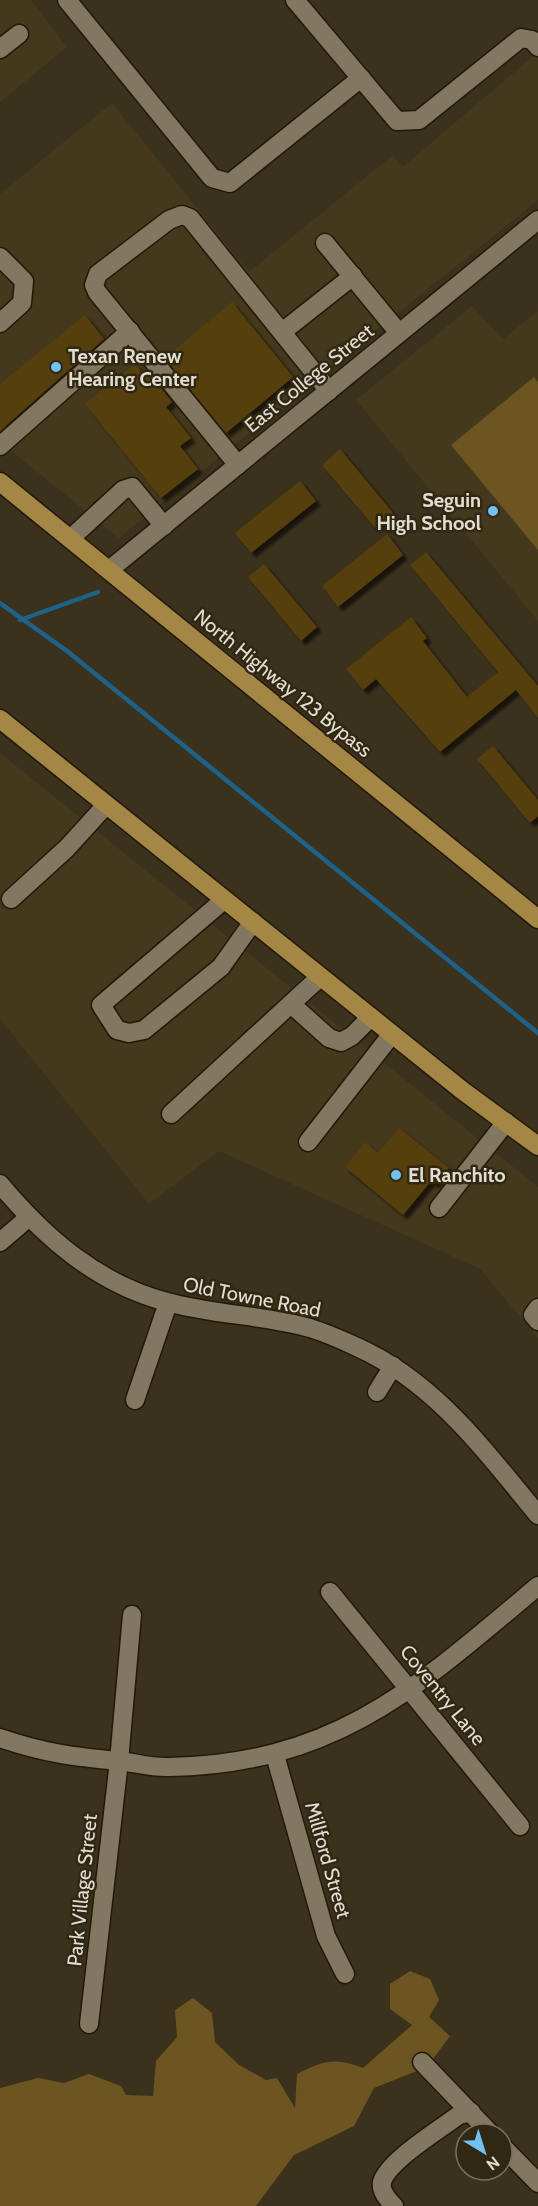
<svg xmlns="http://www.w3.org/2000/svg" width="538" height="2206" font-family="Cabin,sans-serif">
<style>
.built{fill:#44381d}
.green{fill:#6c5521}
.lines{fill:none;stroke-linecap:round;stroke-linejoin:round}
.stream{stroke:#1d6288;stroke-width:4.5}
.building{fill:#553f0a;filter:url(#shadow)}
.minor-casing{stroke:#221906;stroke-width:21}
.major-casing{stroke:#221906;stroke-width:21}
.minor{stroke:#827761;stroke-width:18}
.major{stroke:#a48744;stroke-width:18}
.poi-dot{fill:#70c1f4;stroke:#312814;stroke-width:2}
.labels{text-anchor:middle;stroke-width:5;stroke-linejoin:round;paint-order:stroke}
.poi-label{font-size:20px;font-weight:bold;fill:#e2ddd1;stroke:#312814;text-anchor:start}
.street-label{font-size:20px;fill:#e2ddd1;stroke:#312814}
</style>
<defs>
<filter id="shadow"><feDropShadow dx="4.5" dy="4.5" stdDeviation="1.5" flood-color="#0009"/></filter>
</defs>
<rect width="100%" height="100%" fill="#3b321e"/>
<!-- built -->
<g class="built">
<polygon points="0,0 31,0 67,47 0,102"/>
<polygon points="538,52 538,200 119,538 0,442 0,194 112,103 249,272 393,155 403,167"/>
<polygon points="472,306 503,339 538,311 538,621 356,400"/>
<polygon points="0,753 538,1187 538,1338 480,1269 219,1151 149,1204 0,1019"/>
</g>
<!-- green -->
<g class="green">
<polygon points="534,377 538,382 538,550 451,445"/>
<path d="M410,1971L430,1979L439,2000L429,2017L450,2036L427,2067L374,2088L354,2126L294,2155L256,2206H0V2088L38,2078L64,2083L89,2074L121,2086L126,2095L153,2096L156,2061L177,2037L175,2010L193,1998L212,2013L215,2042L239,2065L266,2080L277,2078L295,2108L297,2074C324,2061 333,2057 363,2068L412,2025L390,2009V1984Z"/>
</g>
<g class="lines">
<!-- stream -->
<g class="stream">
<polyline points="0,603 67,651 538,1033"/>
<polyline points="20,620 98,592"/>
</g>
</g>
<!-- building -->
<g class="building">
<polygon points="232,302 293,377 226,433 165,358"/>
<polygon points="85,315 104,339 0,431 0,384"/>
<polygon points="135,364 144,376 148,372 172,402 166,407 191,438 180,446 198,469 161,498 85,404"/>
<polygon points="340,449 393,513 375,528 322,465"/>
<polygon points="300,481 316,501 251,553 235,533"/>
<polygon points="387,534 403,555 338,607 322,586"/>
<polygon points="426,552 538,686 538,718 516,690 440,752 376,679 363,690 346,669 411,617 427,638 423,641 467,697 498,672 410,565"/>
<polygon points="264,564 317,627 301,641 248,577"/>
<polygon points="493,746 538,800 538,816 530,823 477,759"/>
<polygon points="399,1128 449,1168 435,1184 431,1181 403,1215 345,1167 365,1142 378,1153"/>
</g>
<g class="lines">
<!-- minor casing -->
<g class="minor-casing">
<g id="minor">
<polyline points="67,0 212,178 230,183 361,78"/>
<polyline points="295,0 397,121 419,120 521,38 532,40 538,47"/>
<polyline points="0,49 19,34"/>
<polyline points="325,243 399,333"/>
<polyline points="0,257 24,281 22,303 0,323"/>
<polyline points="282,332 353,276"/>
<polyline points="0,446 130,331"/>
<polyline points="238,465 97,292 94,285 98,274 169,220 182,215 190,218 329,391"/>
<polyline points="70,539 123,490 132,487 164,526"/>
<polyline points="109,570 538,220"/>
<polyline points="11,899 67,848 106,805"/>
<polyline points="224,900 101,1005 117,1030 129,1033 144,1030 221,967 253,922"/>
<polyline points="291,1004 329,1038 341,1042 352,1036 371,1017"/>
<polyline points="171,1114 320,977"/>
<polyline points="308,1142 392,1034"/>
<path d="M0,1184C45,1238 98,1284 167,1302C214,1315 264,1315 310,1328C326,1333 342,1340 357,1347C435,1382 485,1451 538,1515"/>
<polyline points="439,1208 506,1122"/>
<polyline points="0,1242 28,1218"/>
<polyline points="538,1308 533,1315 538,1321"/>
<polyline points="377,1392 393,1366"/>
<polyline points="135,1400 168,1303"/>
<polyline points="330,1592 520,1826"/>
<path d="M0,1738C43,1753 75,1757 119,1761C136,1763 153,1768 169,1767C335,1764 418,1687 538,1586"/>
<polyline points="275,1755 326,1936 345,1974"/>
<polyline points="89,2024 119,1761 132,1615"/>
<polyline points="422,2062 491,2134"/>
<polyline points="502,2146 538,2183"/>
<path d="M394,2206C388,2200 380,2191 382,2182C388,2161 440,2129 459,2115L471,2112"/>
</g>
</g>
<!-- major casing -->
<g class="major-casing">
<g id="major">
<polyline points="0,482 538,919"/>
<polyline points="0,719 463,1091 538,1146"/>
</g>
</g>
<!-- minor -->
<use href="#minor" class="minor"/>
<!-- major -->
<use href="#major" class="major"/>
</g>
<!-- markers -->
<g class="poi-dot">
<circle cx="56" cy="367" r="6"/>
<circle cx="493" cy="511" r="6"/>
<circle cx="396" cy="1175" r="6"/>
</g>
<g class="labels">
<!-- poi labels -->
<g class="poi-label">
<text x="68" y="363">Texan Renew<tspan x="68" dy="23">Hearing Center</tspan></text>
<text x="481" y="507" text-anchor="end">Seguin<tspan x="481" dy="23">High School</tspan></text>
<text x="408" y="1182">El Ranchito</text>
</g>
<!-- street labels -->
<g class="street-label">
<text transform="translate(309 378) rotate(-39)" y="7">East College Street</text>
<text transform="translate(283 683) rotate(39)" y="7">North Highway 123 Bypass</text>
<text transform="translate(252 1297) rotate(11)" y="7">Old Towne Road</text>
<text transform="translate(443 1695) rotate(51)" y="7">Coventry Lane</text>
<text transform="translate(328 1860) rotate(74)" y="7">Millford Street</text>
<text transform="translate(82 1890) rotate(-84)" y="7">Park Village Street</text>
</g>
</g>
<!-- north arrow -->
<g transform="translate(484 2152) rotate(142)"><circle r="28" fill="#312814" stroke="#787060" stroke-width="1.5"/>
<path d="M0-4.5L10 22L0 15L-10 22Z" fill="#70c1f4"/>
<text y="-9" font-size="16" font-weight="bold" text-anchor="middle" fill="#e2ddd1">N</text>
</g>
</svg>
